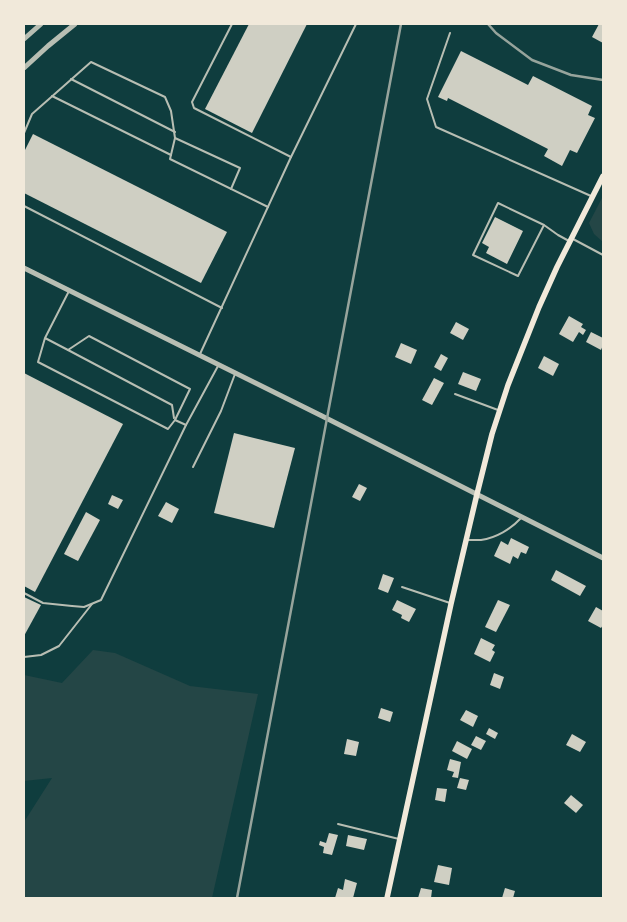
<svg xmlns="http://www.w3.org/2000/svg" width="627" height="922" font-family="'Source Sans 3',sans-serif">
<style>
.green{fill:#244646}
.building{fill:#cfcfc3}
.lines{fill:none;stroke-linecap:round;stroke-linejoin:round}
.service{stroke:#b8beb3;stroke-width:2}
.tertiary{stroke:#b8beb3;stroke-width:5}
.secondary{stroke:#f1e9da;stroke-width:5.5}
.rail{stroke:#97a49c;stroke-width:2.5}
</style>
<rect width="100%" height="100%" fill="#0f3d3e"/>
<!-- green -->
<g class="green">
<polygon points="603,196 603,242 594,234 589,223"/>
<polygon points="93,650 115,653 190,686 258,694 212,898 24,898 24,822 52,778 24,781 24,675 62,683"/>
</g>
<!-- building -->
<g class="building">
<polygon points="249,24 307,24 252,133 205,109"/>
<polygon points="599,24 603,24 603,43 592,37"/>
<polygon points="461,51 528,85 533,76 592,106 588,115 595,118 577,153 570,150 562,166 544,156 548,149 448,98 447,101 438,97"/>
<polygon points="33,134 227,232 201,283 24,193 24,152"/>
<polygon points="495,217 523,231 507,264 486,253 489,247 482,243"/>
<polygon points="569,316 583,324 581,327 586,330 583,335 579,332 573,342 559,334"/>
<polygon points="456,322 469,329 463,340 450,333"/>
<polygon points="591,332 603,338 603,345 601,350 586,342"/>
<polygon points="401,343 417,350 411,364 395,357"/>
<polygon points="441,354 448,358 441,371 434,367"/>
<polygon points="544,356 559,364 553,376 538,368"/>
<polygon points="463,372 481,379 476,391 458,384"/>
<polygon points="24,373 123,424 35,592 24,586"/>
<polygon points="434,378 444,383 432,405 422,400"/>
<polygon points="234,433 295,448 274,528 214,513"/>
<polygon points="359,484 367,488 360,501 352,497"/>
<polygon points="112,495 123,500 118,509 108,504"/>
<polygon points="166,502 179,509 172,523 158,516"/>
<polygon points="86,512 100,520 78,561 64,554"/>
<polygon points="511,538 529,547 526,554 521,552 518,559 513,556 510,564 494,556 501,541 508,545"/>
<polygon points="556,570 586,586 580,596 551,580"/>
<polygon points="383,574 394,578 388,593 378,589"/>
<polygon points="24,597 41,605 24,636"/>
<polygon points="397,600 416,609 409,622 401,618 402,615 392,610"/>
<polygon points="498,600 510,605 496,632 485,627"/>
<polygon points="596,607 603,611 603,625 601,628 588,621"/>
<polygon points="481,638 495,645 492,650 495,652 490,662 474,654"/>
<polygon points="494,673 504,677 500,689 490,685"/>
<polygon points="381,708 393,712 390,722 378,718"/>
<polygon points="466,710 478,716 473,727 460,720"/>
<polygon points="489,728 498,733 495,739 486,734"/>
<polygon points="572,734 586,742 580,752 566,745"/>
<polygon points="476,736 486,741 481,750 471,745"/>
<polygon points="347,739 359,742 356,756 344,754"/>
<polygon points="457,741 472,749 467,759 452,751"/>
<polygon points="450,759 461,762 458,778 452,777 454,772 447,770"/>
<polygon points="460,778 469,780 466,790 457,788"/>
<polygon points="437,788 447,789 445,802 435,800"/>
<polygon points="571,795 583,805 576,813 564,803"/>
<polygon points="329,833 338,835 332,855 323,853 324,847 319,845 320,841 326,843"/>
<polygon points="348,835 367,839 364,850 346,846"/>
<polygon points="438,865 452,868 449,885 434,882"/>
<polygon points="345,879 357,883 353,898 335,898 338,888 343,890"/>
<polygon points="421,888 432,890 431,898 418,898"/>
<polygon points="505,888 515,891 513,898 502,898"/>
</g>
<g class="lines">
<!-- service -->
<g class="service">
<polyline points="232,24 192,102 194,108 291,157"/>
<polyline points="450,33 427,99 436,127 591,196"/>
<polyline points="71,79 175,132"/>
<polyline points="52,96 171,155"/>
<polyline points="24,133 32,114 91,62 165,97 171,111 175,138 170,159 268,207"/>
<polyline points="175,138 240,168 231,189"/>
<polyline points="24,206 222,308"/>
<polyline points="544,225 518,276 473,255 498,203 544,225 558,235 569,241"/>
<polyline points="573,239 603,255"/>
<polyline points="45,338 68,350 89,336 190,389 175,420 168,429 38,362 45,338 69,291"/>
<polyline points="68,350 172,405 174,418"/>
<polyline points="200,354 291,157 356,24"/>
<polyline points="455,394 498,410"/>
<polyline points="175,420 186,425"/>
<polyline points="193,467 221,411 235,374"/>
<path d="M468,540C472,540 477,540 481,540C496,538 511,529 521,518"/>
<polyline points="402,587 450,603"/>
<polyline points="24,593 43,603 72,606 84,607 101,600 186,425 218,366"/>
<polyline points="24,657 41,655 59,646 92,604"/>
<polyline points="338,824 399,839"/>
</g>
<!-- tertiary -->
<g class="tertiary">
<polyline points="24,39 41,24"/>
<polyline points="24,68 48,46 75,24"/>
<polyline points="24,268 322,416 603,558"/>
</g>
<!-- secondary -->
<polyline class="secondary" points="387,898 451,604 477,494 492,434 508,385 539,307 557,267 603,176"/>
<!-- rail -->
<g class="rail">
<polyline points="488,24 496,33 532,60 571,75 603,80"/>
<polyline points="237,898 401,24"/>
</g>
</g>
<!-- border -->
<rect width="627" height="922" fill="none" stroke="#f1e9da" stroke-width="50"/>
</svg>
